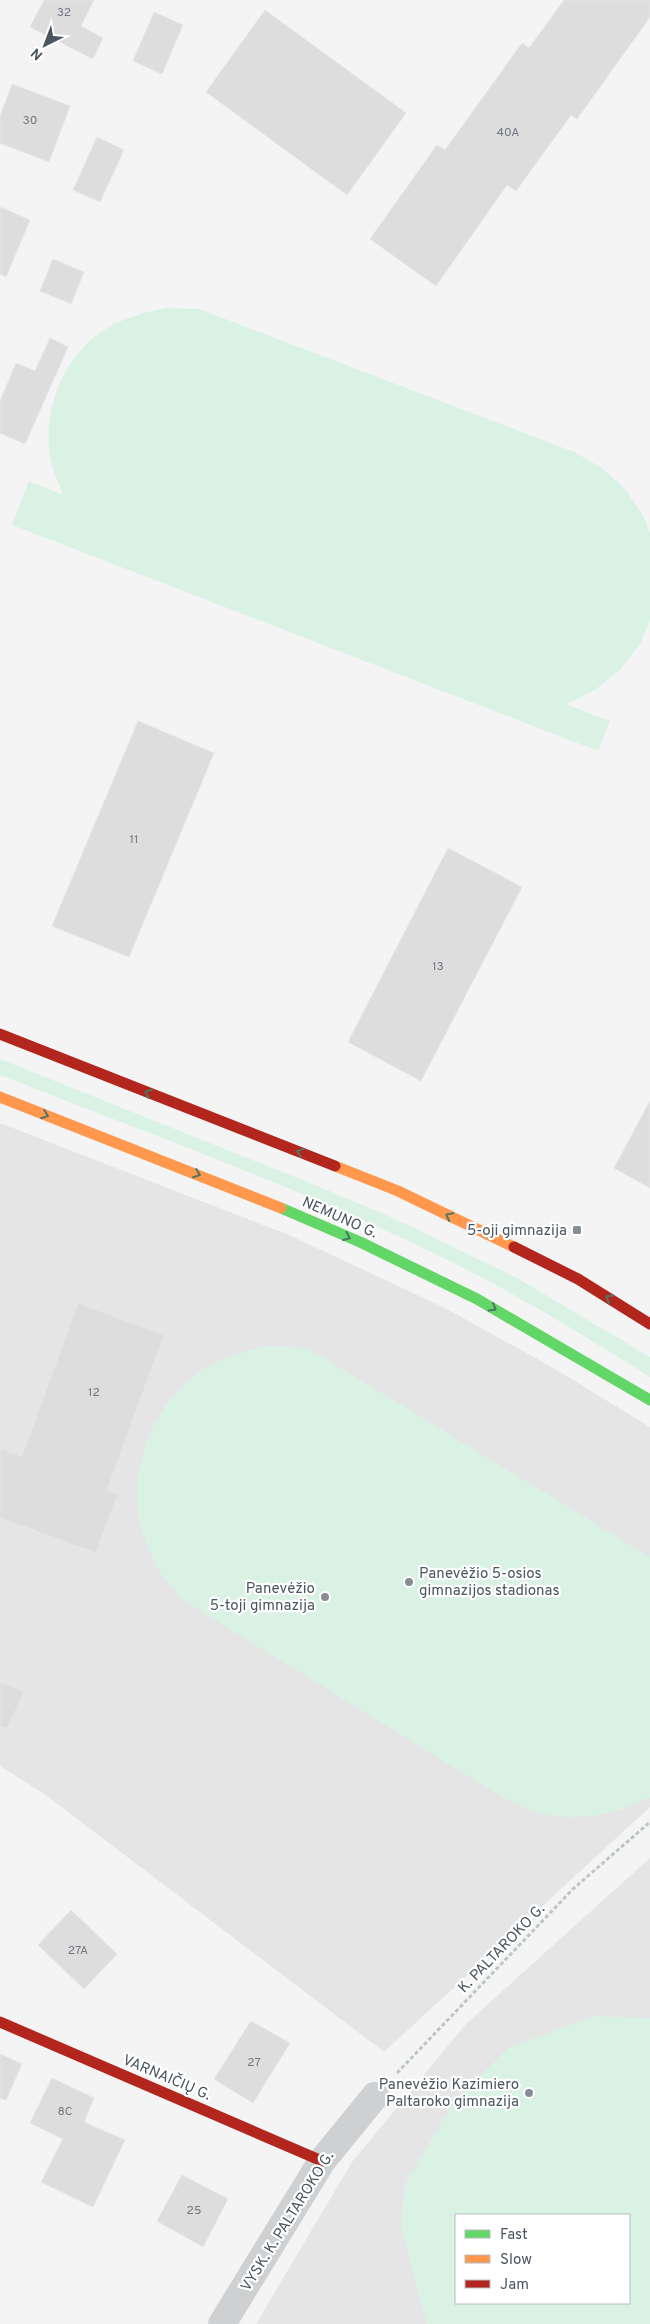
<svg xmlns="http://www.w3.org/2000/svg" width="650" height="2324" font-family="Overpass,sans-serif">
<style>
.education{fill:#e6e5e6;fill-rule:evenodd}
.green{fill:#d9f2e3;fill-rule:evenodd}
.building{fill:#ddddde;stroke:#e5e6e7}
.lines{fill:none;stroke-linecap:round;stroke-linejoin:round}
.path{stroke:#bcc7c4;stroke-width:3;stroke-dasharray:4 2.5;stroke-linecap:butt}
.street{stroke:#ced0d2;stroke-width:28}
.fast{stroke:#63d668;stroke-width:11}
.slow{stroke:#ff974d;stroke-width:11}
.jam{stroke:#b3261e;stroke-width:11}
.oneway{stroke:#507663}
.poi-dot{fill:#868d94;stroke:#fff;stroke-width:2}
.labels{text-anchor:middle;stroke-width:4.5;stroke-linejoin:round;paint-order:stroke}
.number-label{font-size:12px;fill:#707881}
.street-label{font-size:15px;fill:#4a5661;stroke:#fff}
.poi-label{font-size:15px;fill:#4a5661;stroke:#fff;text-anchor:end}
</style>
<rect width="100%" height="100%" fill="#f4f4f4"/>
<!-- education -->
<g class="education">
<polygon points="0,1123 289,1235 443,1307 550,1366 650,1427 650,1807 384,2052 43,1793 0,1766"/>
<path d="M650,1858V2324H256L352,2162L466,2024ZM456,2215H629V2303H456Z"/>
</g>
<!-- green -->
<g class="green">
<path d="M167,308L199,309L574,452L602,468L626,490L644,517L650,534V620L640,644L620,670L595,690L566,704L610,721L598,751L12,525L29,481L63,495C60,485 55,476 52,466C39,416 63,352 109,327C128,316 147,312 167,308Z"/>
<path d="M0,1059L315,1185L393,1218L517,1278L650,1357V1377C586,1336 521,1297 454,1263C307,1190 152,1135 0,1075Z"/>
<path d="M266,1346L308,1348L650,1557V1797C618,1814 584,1821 548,1815C534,1813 520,1805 507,1800L181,1599C173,1588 162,1577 156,1565C121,1503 137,1425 190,1379C211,1360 240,1353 266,1346Z"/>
<path d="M594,2016L650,2018V2324H427L401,2228L405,2184L453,2103L508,2048ZM456,2215H629V2303H456Z"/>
</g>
<!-- building -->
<g class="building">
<polygon points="44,0 94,0 81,26 103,38 93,59 30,27"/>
<polygon points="564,0 650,0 650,17 577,119 571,115 516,191 507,185 436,286 370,239 437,145 445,150 522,43 529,48"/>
<polygon points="265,10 406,113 347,195 206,92"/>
<polygon points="154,12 183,25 162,74 133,61"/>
<polygon points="12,84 70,106 49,162 0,143 0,116"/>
<polygon points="97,137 124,150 100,202 73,190"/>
<polygon points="0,207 30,220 6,277 0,274"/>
<polygon points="53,259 84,272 71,304 40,291"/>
<polygon points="50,338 68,347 25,444 0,433 0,401 16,363 35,371"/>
<polygon points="138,721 214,753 129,957 52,926"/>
<polygon points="448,848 522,887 421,1081 348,1042"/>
<polygon points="650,1101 650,1188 614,1168"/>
<polygon points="78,1303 164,1335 107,1490 118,1494 96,1553 0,1518 0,1449 22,1456"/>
<polygon points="0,1682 24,1692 7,1729 0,1726"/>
<polygon points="71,1910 117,1954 84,1989 38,1945"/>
<polygon points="251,2021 290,2043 253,2103 214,2079"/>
<polygon points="0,2054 22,2064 6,2100 0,2098"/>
<polygon points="52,2078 94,2098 84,2122 125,2140 93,2207 41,2182 63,2139 30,2123"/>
<polygon points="182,2175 228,2199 203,2247 157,2221"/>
</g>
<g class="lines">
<!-- path -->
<polyline class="path" points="397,2073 573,1889 650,1822"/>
<!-- street -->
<polyline class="street" points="222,2324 322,2161 375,2096"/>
<!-- fast -->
<polyline class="fast" points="281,1208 360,1242 477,1299 650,1400"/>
<!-- slow -->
<g class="slow">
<polyline points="0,1097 281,1208"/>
<polyline points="335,1166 398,1191 514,1247"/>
</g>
<!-- jam -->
<g class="jam">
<polyline points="0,1034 335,1166"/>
<polyline points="514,1247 578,1279 650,1324"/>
<polyline points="0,2022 322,2161"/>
</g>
</g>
<!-- one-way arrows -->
<defs><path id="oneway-chevron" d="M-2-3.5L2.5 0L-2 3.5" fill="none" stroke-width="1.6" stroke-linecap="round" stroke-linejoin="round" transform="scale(1.25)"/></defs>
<g class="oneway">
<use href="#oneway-chevron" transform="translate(148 1093) rotate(-159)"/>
<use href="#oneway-chevron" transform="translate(45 1115) rotate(21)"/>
<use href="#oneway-chevron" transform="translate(300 1152) rotate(-159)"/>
<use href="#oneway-chevron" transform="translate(197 1174) rotate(21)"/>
<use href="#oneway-chevron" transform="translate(449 1216) rotate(-154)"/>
<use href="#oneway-chevron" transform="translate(347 1237) rotate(24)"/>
<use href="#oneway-chevron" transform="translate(609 1298) rotate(-148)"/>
<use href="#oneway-chevron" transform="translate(493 1308) rotate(30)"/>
</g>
<!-- markers -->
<g class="poi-dot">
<rect x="572" y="1225" width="10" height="10" rx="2.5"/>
<circle cx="409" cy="1582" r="5"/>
<circle cx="325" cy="1597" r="5"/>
<circle cx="529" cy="2093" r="5"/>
</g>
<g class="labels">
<!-- number labels -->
<g class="number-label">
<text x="64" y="16">32</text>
<text x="30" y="124">30</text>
<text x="508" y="136">40A</text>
<text x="134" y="843">11</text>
<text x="438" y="970">13</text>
<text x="94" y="1396">12</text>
<text x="78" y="1954">27A</text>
<text x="254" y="2066">27</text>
<text x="65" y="2115">8C</text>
<text x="194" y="2214">25</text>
</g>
<!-- street labels -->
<g class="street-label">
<text transform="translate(340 1217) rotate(24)" y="5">NEMUNO G.</text>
<text transform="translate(501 1948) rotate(-46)" y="5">K. PALTAROKO G.</text>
<text transform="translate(167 2077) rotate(23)" y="5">VARNAIČIŲ G.</text>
<text transform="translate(287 2221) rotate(-58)" y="5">VYSK. K. PALTAROKO G.</text>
</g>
<!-- poi labels -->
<g class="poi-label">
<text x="567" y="1235">5-oji gimnazija</text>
<text x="419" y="1578" text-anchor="start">Panevėžio 5-osios<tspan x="419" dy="17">gimnazijos stadionas</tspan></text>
<text x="315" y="1593">Panevėžio<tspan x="315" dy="17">5-toji gimnazija</tspan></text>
<text x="519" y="2089">Panevėžio Kazimiero<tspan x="519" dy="17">Paltaroko gimnazija</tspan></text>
</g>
</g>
<!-- legend -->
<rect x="455" y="2214" width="175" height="90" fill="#ffffff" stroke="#b7bbc0"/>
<rect x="465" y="2230" width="25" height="8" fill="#63d668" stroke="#b7bbc0"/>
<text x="500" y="2239" font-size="15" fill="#4a5661">Fast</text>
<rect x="465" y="2255" width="25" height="8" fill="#ff974d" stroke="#b7bbc0"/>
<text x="500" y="2264" font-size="15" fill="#4a5661">Slow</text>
<rect x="465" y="2280" width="25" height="8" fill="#b3261e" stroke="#b7bbc0"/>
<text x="500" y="2289" font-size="15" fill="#4a5661">Jam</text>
<!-- north arrow -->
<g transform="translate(45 45) rotate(222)" stroke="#ffffff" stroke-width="4" paint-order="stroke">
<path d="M0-4L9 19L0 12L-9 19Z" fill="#4a5661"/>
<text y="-8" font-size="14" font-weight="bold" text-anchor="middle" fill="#4a5661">N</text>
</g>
</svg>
